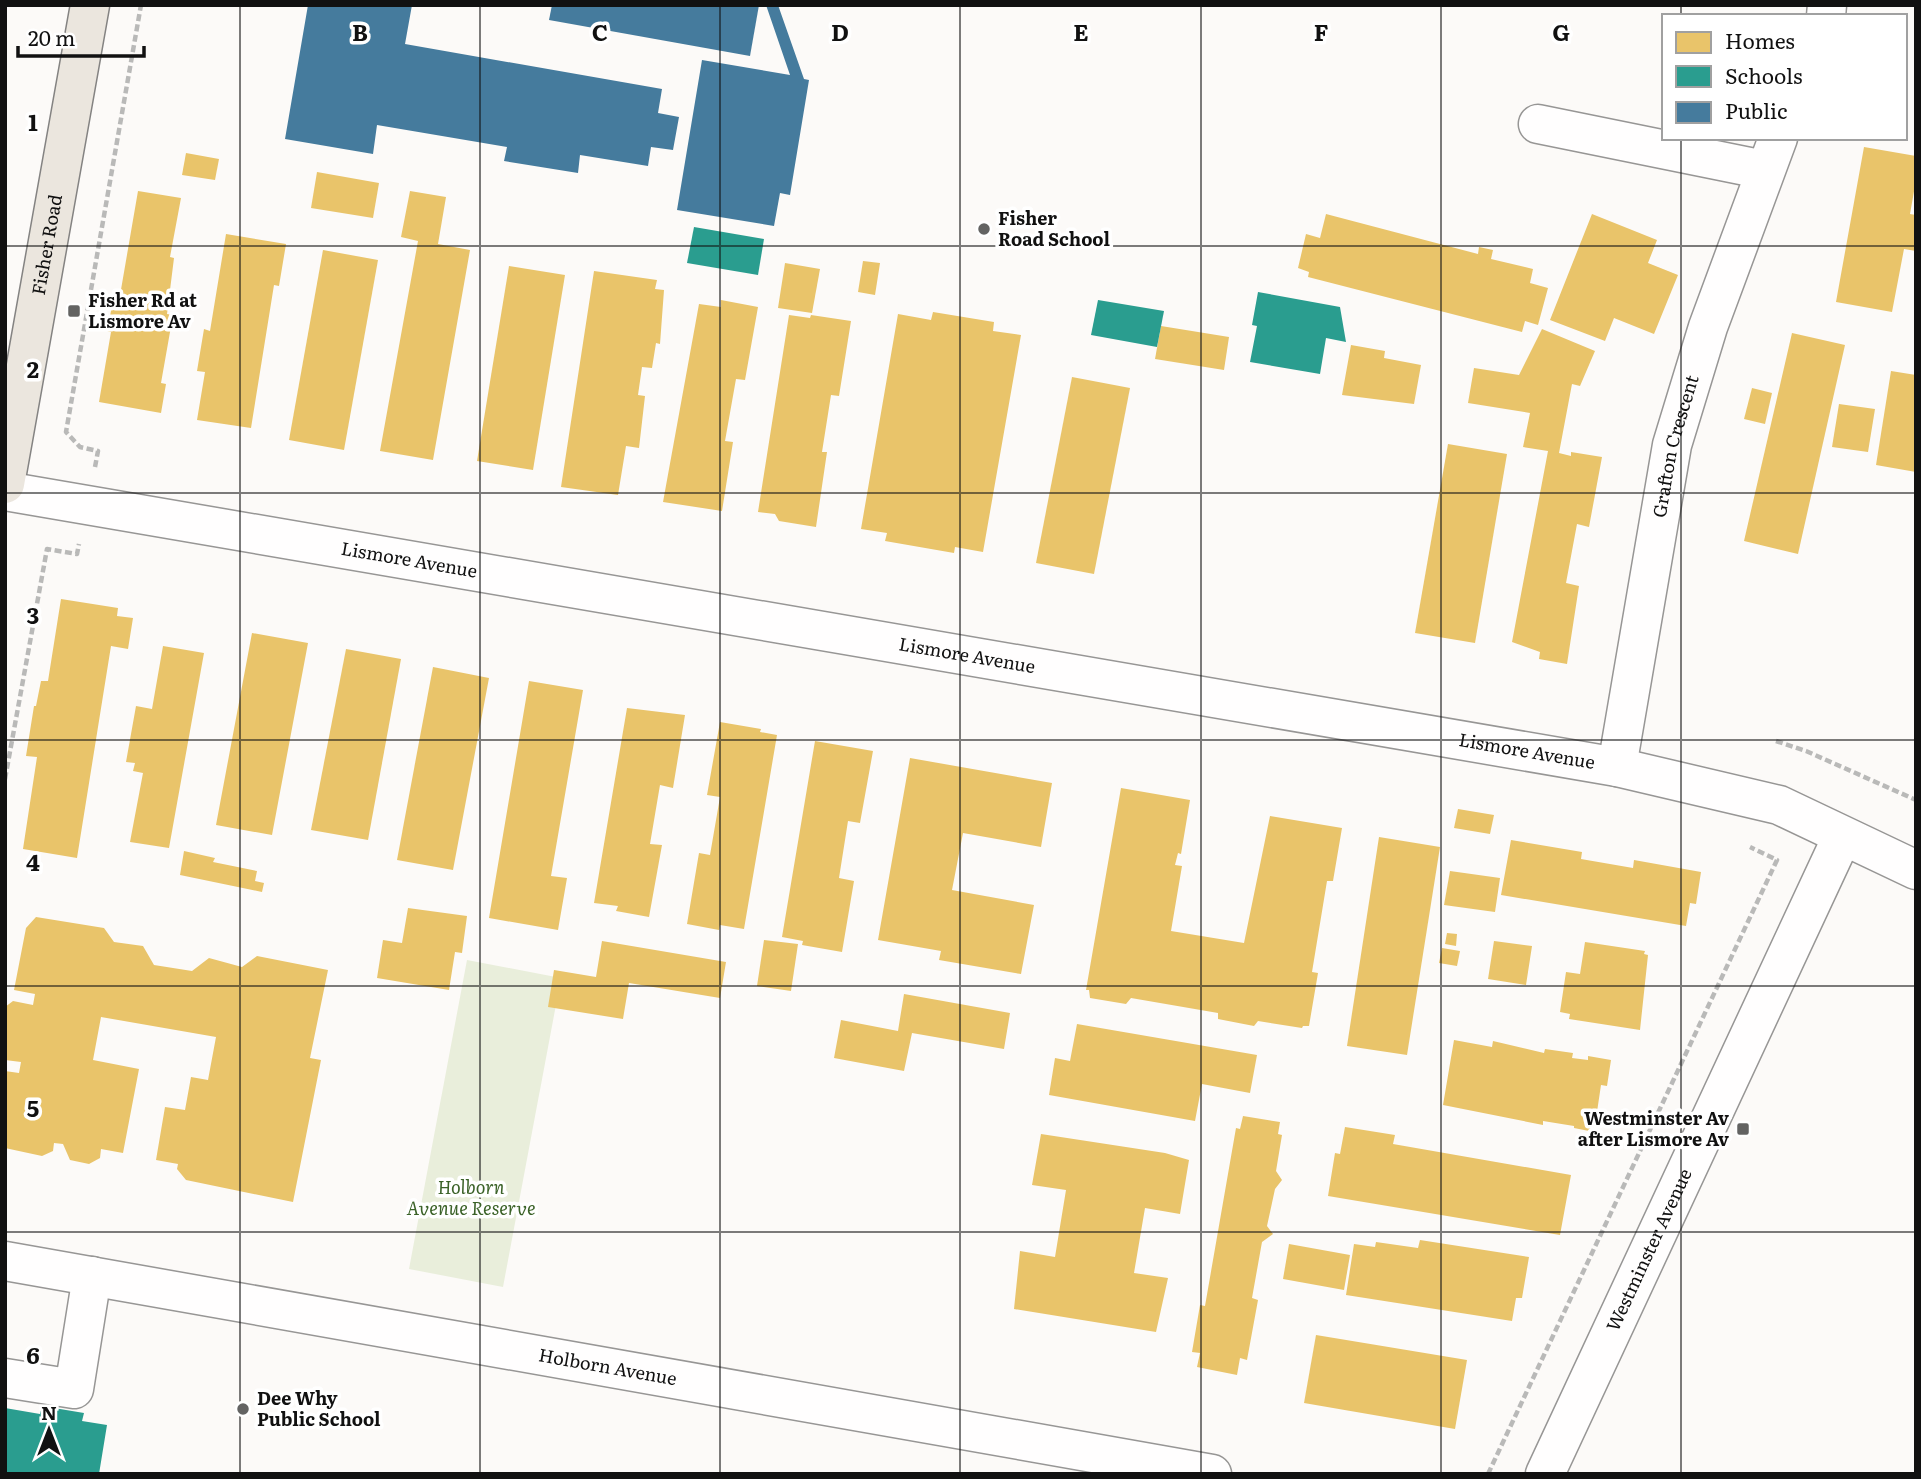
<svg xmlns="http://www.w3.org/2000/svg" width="1921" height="1479" font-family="Literata,serif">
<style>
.green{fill:#e9eedb}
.homes{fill:#e9c46a}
.schools{fill:#2a9d8f}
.public{fill:#457b9d}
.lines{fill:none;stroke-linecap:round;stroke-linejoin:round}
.minor-casing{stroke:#979695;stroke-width:41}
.major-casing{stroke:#848382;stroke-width:41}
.path{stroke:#b9b9b8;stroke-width:4.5;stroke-dasharray:7 3.5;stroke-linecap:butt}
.minor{stroke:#fffefe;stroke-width:38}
.major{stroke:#ebe6de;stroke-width:38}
.grid{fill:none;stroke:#111;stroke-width:2;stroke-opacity:0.55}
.poi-dot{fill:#636362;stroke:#fff;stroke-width:2.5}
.labels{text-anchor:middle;stroke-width:7;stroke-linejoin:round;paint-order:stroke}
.poi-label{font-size:18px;font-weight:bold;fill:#111;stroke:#fff;text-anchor:start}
.street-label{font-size:18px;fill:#111;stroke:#fff}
.park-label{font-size:18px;font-style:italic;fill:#3b6228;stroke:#fff}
.grid-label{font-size:23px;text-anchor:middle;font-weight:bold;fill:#111;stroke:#fff;stroke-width:7;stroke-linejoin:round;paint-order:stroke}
</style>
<rect width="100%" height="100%" fill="#fcfaf8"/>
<!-- green -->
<polygon class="green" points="467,960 561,978 503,1287 409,1269"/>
<!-- homes -->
<g class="homes">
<polygon points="1864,147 1916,156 1916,180 1910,214 1916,215 1916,251 1904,249 1892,312 1836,302"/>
<polygon points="186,153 219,159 215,180 182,175"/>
<polygon points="317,172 379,183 373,218 311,208"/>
<polygon points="138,191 181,198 170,257 174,258 167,314 173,315 161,383 166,384 161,413 99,402 111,332 107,331 112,306 118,307"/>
<polygon points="410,191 446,197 438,244 470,250 433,460 380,451 418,241 401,237"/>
<polygon points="1326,214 1478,254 1479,247 1493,250 1491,259 1533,269 1530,283 1548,288 1538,325 1525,321 1522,332 1308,277 1309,272 1298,268 1306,234 1320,238"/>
<polygon points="1592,214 1657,240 1648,263 1678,275 1654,334 1614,318 1605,341 1550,320"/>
<polygon points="226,234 286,244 279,286 274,285 251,428 197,420 205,372 197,371 204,329 210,331"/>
<polygon points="323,250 378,260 344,450 289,440"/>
<polygon points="863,261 880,263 875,295 858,292"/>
<polygon points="785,263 820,269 812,313 778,308"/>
<polygon points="509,266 565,275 533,470 477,461"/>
<polygon points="594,271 657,280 655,289 664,290 660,344 656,343 652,368 642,367 638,395 645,396 639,448 626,446 618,495 561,487"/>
<polygon points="721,300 758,307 745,380 736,379 725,441 733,442 722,511 663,502 699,304 721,307"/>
<polygon points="933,312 994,322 993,331 1021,335 983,552 955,547 954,553 885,541 887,533 861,529 898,314 931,320"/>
<polygon points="789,315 810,318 811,315 851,321 839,396 831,395 822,452 827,452 816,527 779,521 775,514 758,512"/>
<polygon points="1161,326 1229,337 1224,370 1155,359"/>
<polygon points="1542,329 1595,351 1580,386 1572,384 1559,453 1571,456 1571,452 1602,457 1589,527 1577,524 1566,583 1579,586 1567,664 1539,659 1540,652 1512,642 1548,451 1523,447 1530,413 1468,403 1474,368 1519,375"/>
<polygon points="1792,333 1845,345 1798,554 1744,541"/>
<polygon points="1351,345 1385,351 1384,358 1421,365 1414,404 1342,395"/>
<polygon points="1891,371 1916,375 1916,472 1876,465"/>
<polygon points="1072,377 1130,388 1094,574 1036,563"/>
<polygon points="1752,388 1772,393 1765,424 1744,419"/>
<polygon points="1839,404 1875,409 1868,452 1832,447"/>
<polygon points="1448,444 1507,454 1475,643 1415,633"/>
<polygon points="61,599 118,608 117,616 133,618 128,649 111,646 77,858 23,849 37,757 26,756 34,706 36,706 41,681 48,681"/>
<polygon points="252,633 308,643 272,835 216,825"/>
<polygon points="163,646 204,653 169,848 130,842 143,773 133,771 135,763 126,762 136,706 152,709"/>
<polygon points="346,649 401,659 368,840 311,830"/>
<polygon points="433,667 489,678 453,870 397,860"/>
<polygon points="529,681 583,690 551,876 567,878 558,930 489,918"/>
<polygon points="627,708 685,715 673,788 660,785 650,844 662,845 649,917 616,911 618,906 594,903"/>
<polygon points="720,722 761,729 760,732 777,735 744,929 720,925 719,930 687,924 699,853 710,855 720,797 707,795"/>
<polygon points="815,741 873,751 860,823 848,821 839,878 854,881 842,952 802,945 803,941 782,937"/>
<polygon points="910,758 1052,783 1041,847 963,833 952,890 1034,905 1021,974 939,960 941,951 878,940"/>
<polygon points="1121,788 1190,800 1181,854 1178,853 1175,865 1182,866 1171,931 1244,943 1270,816 1342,828 1333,881 1327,881 1312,972 1318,973 1309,1026 1303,1026 1302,1028 1258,1021 1254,1026 1218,1019 1218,1013 1131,998 1126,1004 1090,998 1089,990 1086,990"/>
<polygon points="1458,809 1494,815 1490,834 1454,828"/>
<polygon points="1379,837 1440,847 1407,1055 1347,1046"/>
<polygon points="1511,840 1582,852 1581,859 1633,868 1634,860 1701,872 1696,904 1690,903 1686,926 1501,895"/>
<polygon points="184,851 215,858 213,862 257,871 255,881 264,883 262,892 180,875"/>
<polygon points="1450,871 1500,878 1495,912 1444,905"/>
<polygon points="408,908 467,916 462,953 455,952 449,990 377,978 383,940 402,943"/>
<polygon points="36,917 104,928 114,942 143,946 154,965 192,971 209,958 242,967 257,956 328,970 310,1058 321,1060 293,1202 186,1180 177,1169 178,1164 156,1160 165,1107 185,1110 191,1077 208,1080 216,1037 101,1017 93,1060 139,1069 123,1153 101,1149 100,1158 89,1164 70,1160 63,1144 54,1143 53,1151 42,1156 5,1148 5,1071 19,1073 21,1062 5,1060 5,1007 13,1001 33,1005 35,994 14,990 26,928"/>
<polygon points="1447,933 1457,934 1456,946 1445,944"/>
<polygon points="764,940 798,944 791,991 757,986"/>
<polygon points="602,941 726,962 720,998 629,983 623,1019 548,1007 554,970 596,977"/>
<polygon points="1494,941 1532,946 1526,985 1488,979"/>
<polygon points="1585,942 1645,951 1644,954 1648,955 1640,1030 1569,1019 1570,1014 1560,1012 1566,972 1580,974"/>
<polygon points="1442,948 1460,951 1457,966 1439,963"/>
<polygon points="904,994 1010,1013 1004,1049 912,1033 904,1071 834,1058 841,1020 898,1031"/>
<polygon points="1077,1024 1257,1055 1250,1093 1202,1084 1195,1121 1049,1095 1055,1058 1070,1061"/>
<polygon points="1454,1040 1492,1047 1493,1041 1544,1053 1545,1049 1573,1053 1572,1058 1588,1060 1588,1056 1611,1060 1607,1086 1601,1085 1594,1132 1574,1128 1574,1126 1543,1121 1543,1125 1443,1105"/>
<polygon points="1243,1116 1280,1122 1278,1134 1282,1135 1276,1171 1282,1180 1275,1189 1267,1226 1273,1234 1262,1242 1252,1298 1258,1300 1247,1360 1240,1358 1237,1375 1197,1367 1200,1353 1192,1352 1200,1305 1205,1306 1236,1128 1240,1129"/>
<polygon points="1345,1127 1395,1135 1393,1144 1571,1175 1560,1235 1328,1196 1335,1153 1340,1154"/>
<polygon points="1041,1134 1165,1153 1189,1160 1180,1214 1145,1208 1134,1273 1168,1278 1156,1332 1014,1309 1020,1251 1055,1257 1066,1190 1032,1185"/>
<polygon points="1420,1240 1529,1257 1522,1298 1516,1298 1512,1321 1346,1295 1354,1244 1375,1247 1376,1242 1418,1248"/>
<polygon points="1289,1244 1350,1255 1344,1290 1283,1279"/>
<polygon points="1316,1335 1467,1360 1455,1429 1304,1403"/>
</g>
<!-- schools -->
<g class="schools">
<polygon points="694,227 764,239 758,275 687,263"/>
<polygon points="1258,292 1340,307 1346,342 1326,338 1320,374 1250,362 1257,326 1252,325"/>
<polygon points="1098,300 1164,311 1157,347 1091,335"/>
<polygon points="42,1406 84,1413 82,1421 107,1425 99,1474 5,1474 5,1408 40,1414"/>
</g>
<!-- public -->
<g class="public">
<polygon points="308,5 412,5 405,44 662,89 658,113 679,117 673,150 651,147 648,166 580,155 578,173 504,161 507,147 377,125 373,154 285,139"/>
<polygon points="552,5 759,5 750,56 549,20"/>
<polygon points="766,5 778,5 804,79 809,80 790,195 780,193 774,226 677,210 702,60 790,75"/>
</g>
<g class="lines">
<!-- minor casing -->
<g class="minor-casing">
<g id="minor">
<polyline points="1826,16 1827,5"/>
<polyline points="1538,124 1765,170"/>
<path id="s1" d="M5,491L1617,767L1779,805L1916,870"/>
<path id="s2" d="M1617,767L1672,445L1708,327L1778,138"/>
<path id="s3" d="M5,1261L1212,1474"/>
<polyline points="5,1378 74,1389 92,1276"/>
<path id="s4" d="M1545,1474L1842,837"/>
</g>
</g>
<!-- major casing -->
<g class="major-casing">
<g id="major">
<path id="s5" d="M5,484L90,5"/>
</g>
</g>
<!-- path -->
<g class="path">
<polyline points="95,467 98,451 80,447 66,432 141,5"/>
<polyline points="1776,741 1806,751 1916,800"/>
<polyline points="5,779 47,549 77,554 79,544"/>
<polyline points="1488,1474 1777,860 1750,847"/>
</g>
<!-- minor -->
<use href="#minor" class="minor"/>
<!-- major -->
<use href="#major" class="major"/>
</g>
<!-- grid -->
<path class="grid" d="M240,5V1474M480,5V1474M720,5V1474M960,5V1474M1201,5V1474M1441,5V1474M1681,5V16M1681,138V1474M5,246H1916M5,493H1916M5,740H1916M5,986H1916M5,1232H1916"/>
<!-- markers -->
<g class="poi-dot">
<circle cx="984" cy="229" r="7"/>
<rect x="67" y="304" width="14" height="14" rx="3.5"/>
<rect x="1736" y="1122" width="14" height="14" rx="3.5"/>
<circle cx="243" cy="1409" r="7"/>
</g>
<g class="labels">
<!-- poi labels -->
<g class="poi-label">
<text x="998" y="225">Fisher<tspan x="998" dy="21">Road School</tspan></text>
<text x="88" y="307">Fisher Rd at<tspan x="88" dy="21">Lismore Av</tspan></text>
<text x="1729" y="1125" text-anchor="end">Westminster Av<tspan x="1729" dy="21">after Lismore Av</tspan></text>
<text x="257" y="1405">Dee Why<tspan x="257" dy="21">Public School</tspan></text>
</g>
<!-- street labels -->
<g class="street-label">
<text dy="6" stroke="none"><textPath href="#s5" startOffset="243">Fisher Road</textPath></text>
<text dy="6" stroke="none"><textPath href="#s2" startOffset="326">Grafton Crescent</textPath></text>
<text dy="6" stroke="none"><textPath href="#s1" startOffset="410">Lismore Avenue</textPath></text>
<text dy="6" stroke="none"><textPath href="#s1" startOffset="976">Lismore Avenue</textPath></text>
<text dy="6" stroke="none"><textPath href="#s1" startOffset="1544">Lismore Avenue</textPath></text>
<text dy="6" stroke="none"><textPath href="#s4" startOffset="247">Westminster Avenue</textPath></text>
<text dy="6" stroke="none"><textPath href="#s3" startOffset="612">Holborn Avenue</textPath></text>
</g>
<!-- park labels -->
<g class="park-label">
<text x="471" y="1194">Holborn<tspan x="471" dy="21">Avenue Reserve</tspan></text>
</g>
</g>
<g class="grid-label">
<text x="360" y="41">B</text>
<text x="600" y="41">C</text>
<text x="840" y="41">D</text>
<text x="1081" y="41">E</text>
<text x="1321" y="41">F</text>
<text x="1561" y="41">G</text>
<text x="33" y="131">1</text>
<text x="33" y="378">2</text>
<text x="33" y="624">3</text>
<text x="33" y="871">4</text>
<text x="33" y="1117">5</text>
<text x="33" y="1364">6</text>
</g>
<!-- border -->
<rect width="1921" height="1479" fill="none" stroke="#111111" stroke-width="14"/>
<!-- legend -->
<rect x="1662" y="14" width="245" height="126" fill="#ffffff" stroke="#a0a0a0" stroke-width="2"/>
<rect x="1676" y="32" width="35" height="21" fill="#e9c46a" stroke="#a0a0a0" stroke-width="2"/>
<text x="1725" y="49" font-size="21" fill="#111111">Homes</text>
<rect x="1676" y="66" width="35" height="21" fill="#2a9d8f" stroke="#a0a0a0" stroke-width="2"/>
<text x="1725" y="84" font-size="21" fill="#111111">Schools</text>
<rect x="1676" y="102" width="35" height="21" fill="#457b9d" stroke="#a0a0a0" stroke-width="2"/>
<text x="1725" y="119" font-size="21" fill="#111111">Public</text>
<!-- north arrow -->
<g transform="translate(49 1430)" stroke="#ffffff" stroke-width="5" paint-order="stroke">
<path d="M0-5L12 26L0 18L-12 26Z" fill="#111111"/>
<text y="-10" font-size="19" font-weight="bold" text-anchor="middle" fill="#111111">N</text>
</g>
<!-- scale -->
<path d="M18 46v10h126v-10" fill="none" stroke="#111111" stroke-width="3.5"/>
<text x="28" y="46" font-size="21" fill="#111111" stroke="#ffffff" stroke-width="5" paint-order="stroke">20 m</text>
</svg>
